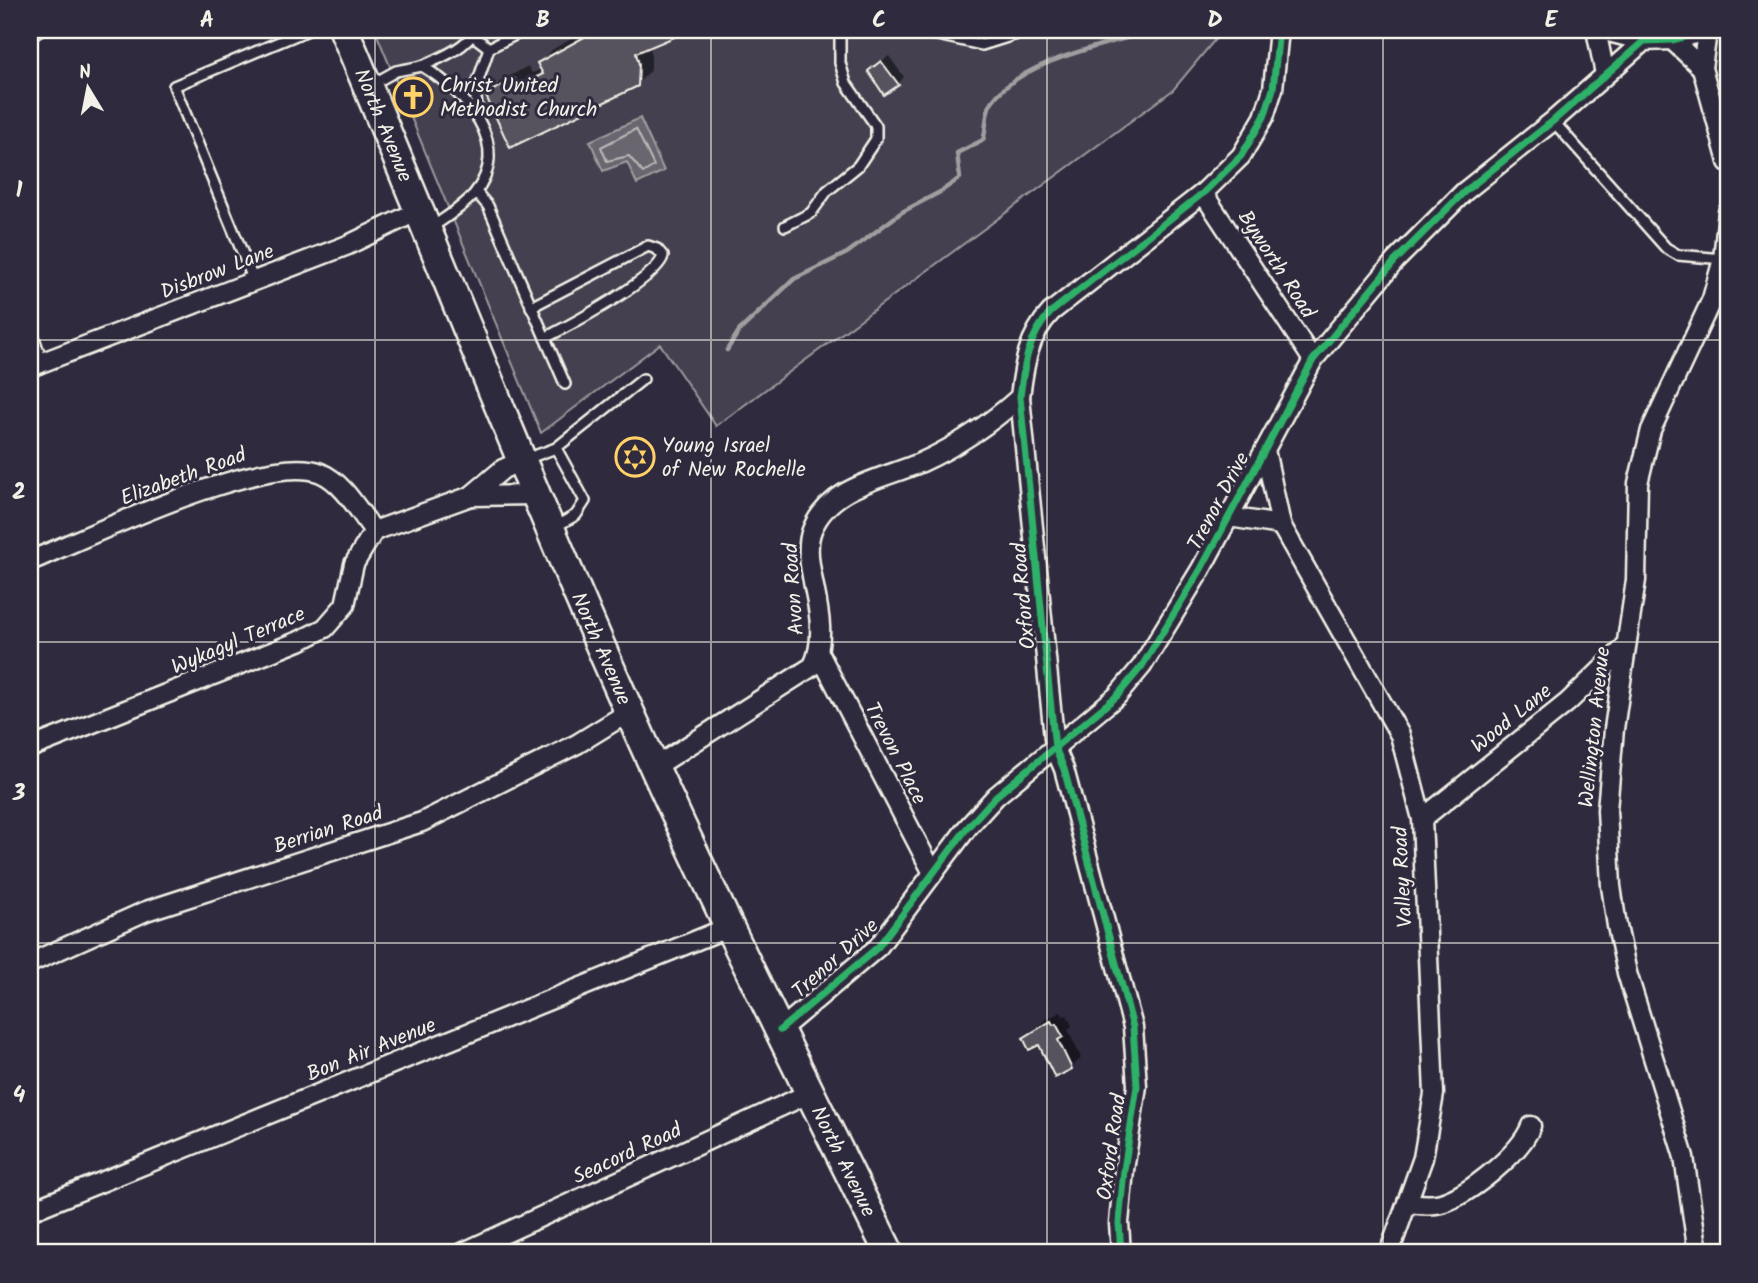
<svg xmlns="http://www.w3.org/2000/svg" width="1758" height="1283" font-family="Kalam,sans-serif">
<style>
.green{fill:#454050;stroke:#9c989c;stroke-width:2}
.water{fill:#6a6670;stroke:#a19ea0;stroke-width:2}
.shadow{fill:#0007}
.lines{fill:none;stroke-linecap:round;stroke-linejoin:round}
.shore{stroke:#bdb9b8;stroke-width:2}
.stream{stroke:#a19ea0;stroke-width:4.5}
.building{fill:#56525f;stroke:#f4f1e8;stroke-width:2}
.service-casing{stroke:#f4f1e8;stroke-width:14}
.minor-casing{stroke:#f4f1e8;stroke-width:23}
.primary-casing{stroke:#f4f1e8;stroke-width:33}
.service{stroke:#2f2a3d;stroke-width:9}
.minor{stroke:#2f2a3d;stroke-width:18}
.primary{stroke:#2f2a3d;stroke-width:28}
.cycleway-casing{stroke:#2f2a3d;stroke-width:11}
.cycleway{stroke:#2db169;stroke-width:7}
.grid{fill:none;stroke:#f4f1e8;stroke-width:2;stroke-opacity:0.55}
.labels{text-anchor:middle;stroke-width:6;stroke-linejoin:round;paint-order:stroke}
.poi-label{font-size:21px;fill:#f4f1e8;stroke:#2f2a3d;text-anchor:start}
.street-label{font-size:21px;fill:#f4f1e8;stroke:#2f2a3d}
.neatline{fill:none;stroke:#f4f1e8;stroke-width:2.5}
.grid-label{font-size:23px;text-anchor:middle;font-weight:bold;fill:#f4f1e8}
</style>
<rect width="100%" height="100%" fill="#2f2a3d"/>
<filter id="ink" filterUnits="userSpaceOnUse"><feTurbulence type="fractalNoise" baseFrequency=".0143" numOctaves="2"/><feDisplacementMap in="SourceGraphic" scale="14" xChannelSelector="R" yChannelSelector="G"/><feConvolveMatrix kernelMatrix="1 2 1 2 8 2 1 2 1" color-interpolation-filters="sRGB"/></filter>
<g filter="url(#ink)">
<!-- green -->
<polygon class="green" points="375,30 1223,30 1173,90 716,426 660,344 541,433"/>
<!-- water -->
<polygon class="water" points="640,118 664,171 637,184 627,162 603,171 590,141"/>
<!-- shadow -->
<g class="shadow">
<polygon points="684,30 651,45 651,70 637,84 487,95 501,81 528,66 532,73 542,69 539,63 553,49 588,30"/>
<polygon points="889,56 904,77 898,84 876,65"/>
<polygon points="1061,1012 1063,1016 1067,1015 1072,1026 1068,1030 1081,1058 1071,1068 1040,1043 1025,1038 1045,1020"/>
</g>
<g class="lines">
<!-- shore -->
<polygon class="shore" points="636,129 654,166 643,173 629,156 607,161 601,147"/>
<!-- stream -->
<path class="stream" d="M727,350L739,331L794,279L847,253L902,212L940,192L960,178L957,153L983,140C987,129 985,112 991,103C1020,60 1106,45 1154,30"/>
</g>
<!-- building -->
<g class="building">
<polygon points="586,30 682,30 684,33 636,53 639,64 638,86 510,148 485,94 515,79 518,86 543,74 537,63 588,35"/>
<polygon points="881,61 899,85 884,95 868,71"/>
<polygon points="1051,1021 1053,1025 1056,1024 1063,1037 1058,1040 1072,1069 1055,1078 1039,1045 1029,1050 1023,1038"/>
</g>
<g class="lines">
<!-- service casing -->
<g class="service-casing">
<g id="service">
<polyline points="915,30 982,45 1030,30"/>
<polyline points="472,35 489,48"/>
<polyline points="30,37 41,30"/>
<path d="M422,66C438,59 467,48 475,30"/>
<path d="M371,85L396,71L422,66C464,92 515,144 474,194C462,208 446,217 431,228"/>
<polyline points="478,115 475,90 489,48 525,30"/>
<polyline points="1553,121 1666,248 1678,255 1723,259"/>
<polyline points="476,192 488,206 565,384"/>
<polyline points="785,226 811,213 827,191 858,166 876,139 876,126 846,83 840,63 840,30"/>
<polyline points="254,281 174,86 308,30"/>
<path d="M531,307L648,246L657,249L663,256C657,279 568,326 545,338"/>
<polyline points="526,459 556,448 643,379"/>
<polyline points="553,528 576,515 585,501 556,448"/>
</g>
</g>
<!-- minor casing -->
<g class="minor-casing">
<g id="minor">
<polyline points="1596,30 1605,74"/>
<polyline points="1601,30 1644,41"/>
<polyline points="1707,32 1702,68 1728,162"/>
<polyline points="1672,40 1702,68"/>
<polyline points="1203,193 1313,360"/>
<polyline points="30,340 38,364"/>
<polyline points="30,367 348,245 418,211"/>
<polyline points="1265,450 1281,525 1400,735 1422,819 1434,1094 1423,1158 1389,1253"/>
<polyline points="471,496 536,495"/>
<polyline points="1229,517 1281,525"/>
<path d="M30,561C88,537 267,450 321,473C344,483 359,512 374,531"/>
<polyline points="819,653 933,873"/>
<polyline points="30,748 299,641 325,628 345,605 354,564 374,531 471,496 503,469 521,461"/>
<path d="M655,767L813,666C835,620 798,565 812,530C830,485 884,479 922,462C957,446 992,422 1020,397"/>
<polyline points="1422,819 1568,702 1625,647"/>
<polyline points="30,963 146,911 422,822 577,744 629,712"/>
<polyline points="780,1030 878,947 967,828 996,796 1117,696 1142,666 1201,569 1313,360 1395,261 1464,192 1553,121 1644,41 1672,40 1710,30"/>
<path d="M1409,1203C1419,1204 1431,1206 1441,1203C1469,1195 1521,1153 1531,1126"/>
<polyline points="30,1211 729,927"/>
<polyline points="462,1253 810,1093"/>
<path d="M1121,1253L1119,1223L1124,1170L1137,1086L1133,1027L1064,769L1055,748L1020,397C1024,365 1028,336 1051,312L1203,193L1241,156L1264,117L1273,89L1279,30"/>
<polyline points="1698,1253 1684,1157 1627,973 1617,926 1611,886 1607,810 1614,729 1636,580 1638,483 1651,430 1712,299 1723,259 1728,212"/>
</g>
</g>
<!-- primary casing -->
<g class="primary-casing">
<g id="primary">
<path id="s1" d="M344,30C440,257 529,487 630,713C711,896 801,1074 889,1253"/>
</g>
</g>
<!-- service -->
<use href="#service" class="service"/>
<!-- minor -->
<use href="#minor" class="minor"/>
<!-- primary -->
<use href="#primary" class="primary"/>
<!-- cycleway casing -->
<g class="cycleway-casing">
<g id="cycleway">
<polyline points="780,1030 878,947 967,828 996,796 1117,696 1142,666 1201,569 1313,360 1395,261 1464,192 1553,121 1644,41 1672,40 1710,30"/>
<path d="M1121,1253L1119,1223L1124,1170L1137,1086L1133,1027L1064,769L1055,748L1020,397C1024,365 1028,336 1051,312L1203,193L1241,156L1264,117L1273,89L1279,30"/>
</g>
</g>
<!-- cycleway -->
<use href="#cycleway" class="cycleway"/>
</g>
</g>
<!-- grid -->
<path class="grid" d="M375,30V1253M711,30V1253M1047,30V1253M1383,30V1253M30,340H1728M30,642H1728M30,943H1728"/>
<!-- icons -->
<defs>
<g id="church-ring" transform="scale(2.0125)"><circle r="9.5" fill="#2f2a3d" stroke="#ffd166" stroke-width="1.5"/><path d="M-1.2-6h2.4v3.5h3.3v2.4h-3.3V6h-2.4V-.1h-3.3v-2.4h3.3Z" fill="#ffd166"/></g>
<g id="synagogue-ring" transform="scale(2.0125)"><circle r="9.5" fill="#2f2a3d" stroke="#ffd166" stroke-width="1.5"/><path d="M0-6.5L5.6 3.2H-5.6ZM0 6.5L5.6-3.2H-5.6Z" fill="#ffd166"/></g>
</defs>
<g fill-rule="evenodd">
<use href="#church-ring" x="413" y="97"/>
<use href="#synagogue-ring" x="635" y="457"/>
</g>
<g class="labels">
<!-- poi labels -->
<g class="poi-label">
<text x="440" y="92">Christ United<tspan x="440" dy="24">Methodist Church</tspan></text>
<text x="662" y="452">Young Israel<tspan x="662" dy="24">of New Rochelle</tspan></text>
</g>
<!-- street labels -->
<g class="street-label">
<text dy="7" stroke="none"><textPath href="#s1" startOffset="103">North Avenue</textPath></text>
<text transform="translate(1277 264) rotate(57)" y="7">Byworth Road</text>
<text transform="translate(217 271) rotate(-21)" y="7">Disbrow Lane</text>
<text transform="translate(183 476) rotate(-20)" y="7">Elizabeth Road</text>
<text transform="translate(1218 501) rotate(-62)" y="7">Trenor Drive</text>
<text transform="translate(793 589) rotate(-94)" y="7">Avon Road</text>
<text transform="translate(1023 596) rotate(-95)" y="7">Oxford Road</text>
<text transform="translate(238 640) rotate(-23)" y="7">Wykagyl Terrace</text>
<text dy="7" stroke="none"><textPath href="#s1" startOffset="670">North Avenue</textPath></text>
<text transform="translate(1511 718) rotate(-39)" y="7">Wood Lane</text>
<text transform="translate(1594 727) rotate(-84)" y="7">Wellington Avenue</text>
<text transform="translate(896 753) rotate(63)" y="7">Trevon Place</text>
<text transform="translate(328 829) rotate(-18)" y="7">Berrian Road</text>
<text transform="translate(1402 877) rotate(-93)" y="7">Valley Road</text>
<text transform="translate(835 958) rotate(-42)" y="7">Trenor Drive</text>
<text transform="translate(371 1049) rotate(-22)" y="7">Bon Air Avenue</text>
<text transform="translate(1111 1147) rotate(-82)" y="7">Oxford Road</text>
<text transform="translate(627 1153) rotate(-25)" y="7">Seacord Road</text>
<text dy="7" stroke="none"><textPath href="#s1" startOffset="1237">North Avenue</textPath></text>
</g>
</g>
<!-- margin -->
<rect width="1758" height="1283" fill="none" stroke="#2f2a3d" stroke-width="77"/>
<!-- north arrow -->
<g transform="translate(88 88) rotate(350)" stroke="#2f2a3d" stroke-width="5" paint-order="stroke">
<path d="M0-5L12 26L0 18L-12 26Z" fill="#f4f1e8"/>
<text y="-10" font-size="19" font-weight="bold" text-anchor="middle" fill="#f4f1e8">N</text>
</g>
<rect x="38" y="38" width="1682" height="1206" class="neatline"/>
<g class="grid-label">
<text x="207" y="27">A</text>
<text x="543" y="27">B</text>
<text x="879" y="27">C</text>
<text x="1215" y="27">D</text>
<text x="1551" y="27">E</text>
<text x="19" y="197">1</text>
<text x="19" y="499">2</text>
<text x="19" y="800">3</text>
<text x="19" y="1102">4</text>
</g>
</svg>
